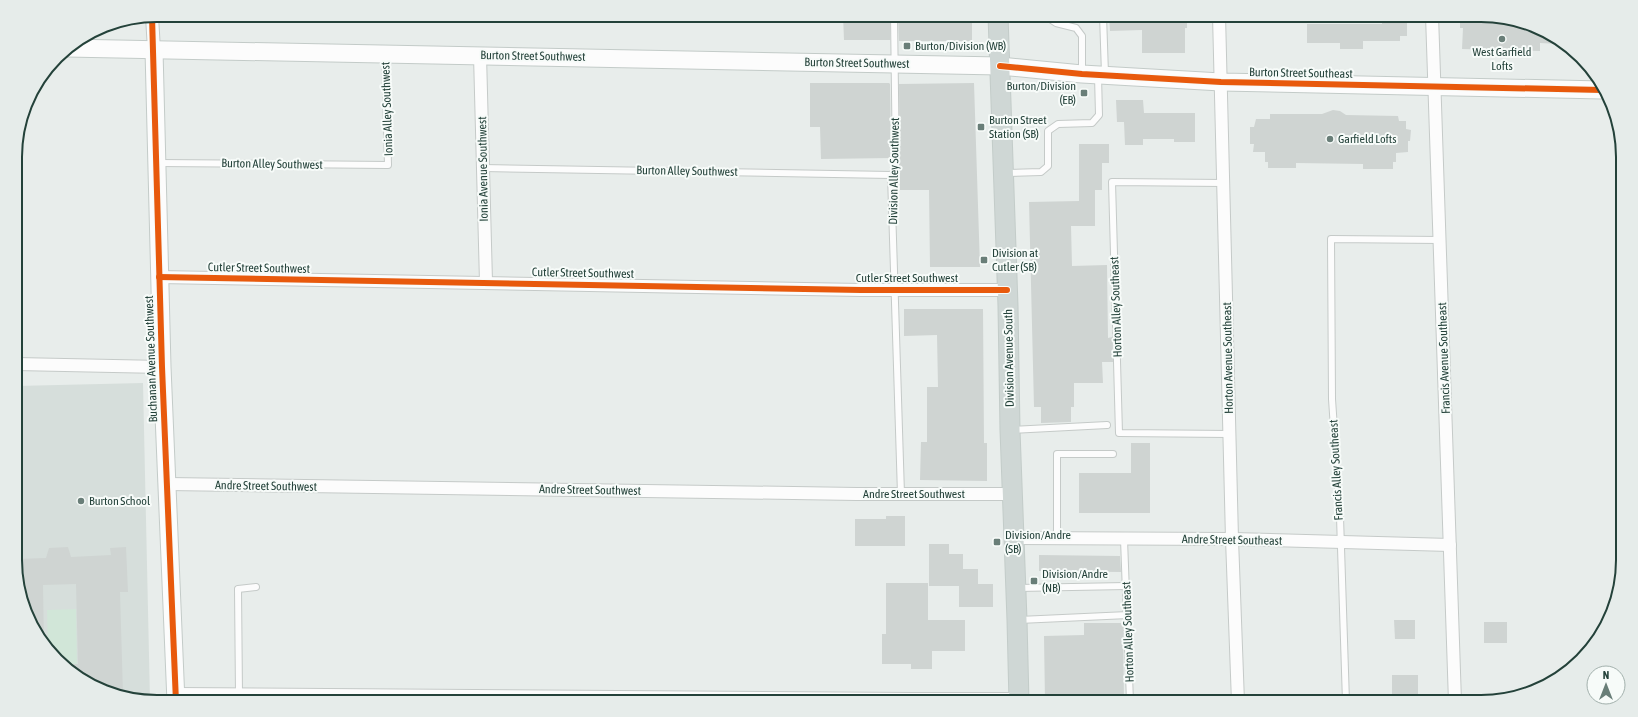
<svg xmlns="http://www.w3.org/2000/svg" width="1638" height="717" font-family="'Asap Condensed',sans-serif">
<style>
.built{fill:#d6dedb}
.green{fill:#d1e6d8}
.building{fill:#cfd4d2}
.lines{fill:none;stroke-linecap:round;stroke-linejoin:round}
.lane-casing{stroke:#c5cac8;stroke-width:8}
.street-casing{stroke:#c5cac8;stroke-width:14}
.secondary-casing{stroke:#c3cbc8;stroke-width:19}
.primary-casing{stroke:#c3ccc9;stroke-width:21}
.lane{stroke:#fcfcfc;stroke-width:6}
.street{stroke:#fcfcfc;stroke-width:12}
.secondary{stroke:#fcfcfc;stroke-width:17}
.primary{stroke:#cfd7d5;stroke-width:19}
.cycleway-casing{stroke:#f7fbf9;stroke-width:8}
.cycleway{stroke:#e8590c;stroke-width:6}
.poi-dot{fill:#697e78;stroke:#f7fbf9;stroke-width:1.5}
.labels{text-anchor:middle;stroke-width:4;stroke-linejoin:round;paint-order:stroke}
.poi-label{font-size:12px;fill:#24423a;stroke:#f7fbf9;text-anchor:start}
.street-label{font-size:12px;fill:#24423a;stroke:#f7fbf9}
.rim{fill:none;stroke:#24423a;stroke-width:2}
</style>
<rect width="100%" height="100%" fill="#e8edeb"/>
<!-- built -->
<polygon class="built" points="143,383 150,701 103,691 44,647 16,579 16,386"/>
<!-- green -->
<polygon class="green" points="76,609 77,664 67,664 48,649 47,610"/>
<!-- building -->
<g class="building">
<polygon points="843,15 890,15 890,40 844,40"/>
<polygon points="898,15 972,15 972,41 899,41"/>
<polygon points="1109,15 1187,15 1187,28 1185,28 1185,53 1142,53 1142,30 1110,31"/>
<polygon points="1382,15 1400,15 1400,22 1407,22 1407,36 1400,36 1400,41 1363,41 1363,49 1340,49 1340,43 1307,43 1307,24 1382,24"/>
<polygon points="1462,15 1481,15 1535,26 1559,44 1540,43 1540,51 1462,49 1463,28 1460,28 1460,18 1462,18"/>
<polygon points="810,83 889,83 890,84 891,158 821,159 820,127 810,127"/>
<polygon points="974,83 980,267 930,267 929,190 900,190 899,84"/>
<polygon points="1116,100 1143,100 1144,113 1195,113 1195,142 1174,142 1174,139 1143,139 1143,145 1125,145 1124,122 1117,122"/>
<polygon points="1333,110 1340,111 1346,115 1398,116 1399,121 1406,121 1406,129 1411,130 1410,141 1408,141 1408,152 1396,153 1396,162 1393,162 1393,169 1363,169 1363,164 1296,163 1296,168 1268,168 1268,162 1265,162 1265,152 1253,152 1254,144 1250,144 1250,127 1254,127 1256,119 1270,119 1270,114 1322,114"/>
<polygon points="1079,144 1109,144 1109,163 1102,163 1102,190 1095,190 1095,226 1071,226 1072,266 1107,265 1108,338 1112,337 1113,362 1102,362 1103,383 1074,383 1074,407 1071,407 1071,422 1041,423 1041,407 1034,407 1029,202 1079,201"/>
<polygon points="904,309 983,309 984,443 987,443 987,481 920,480 921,442 927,442 927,387 938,387 937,335 904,336"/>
<polygon points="1131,443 1150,443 1150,513 1079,513 1079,473 1131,473"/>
<polygon points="886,516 905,516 905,546 855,546 855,519 886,519"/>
<polygon points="929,544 949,544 949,554 963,554 963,569 978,569 978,584 993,584 993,607 959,607 959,586 929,586"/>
<polygon points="68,547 71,557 111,555 110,548 126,547 128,592 120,592 123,695 103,691 68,665 78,664 76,584 43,585 44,646 16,579 16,559 46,558 49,548"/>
<polygon points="1039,555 1120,556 1121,572 1039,571"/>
<polygon points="886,583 928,583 928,620 965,620 965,651 932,651 932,669 911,669 911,664 882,664 882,634 886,634"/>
<polygon points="1394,620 1415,620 1415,639 1395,639"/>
<rect x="1484" y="622" width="23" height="21"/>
<polygon points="1084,623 1123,623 1124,702 1045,702 1044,636 1084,635"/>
<polygon points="1392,675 1418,675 1418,698 1392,699"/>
</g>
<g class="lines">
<!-- lane casing -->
<g class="lane-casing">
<g id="lane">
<polyline points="894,15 896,170 891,175 901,494"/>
<polyline points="1044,15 1056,23 1076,28 1082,36 1082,73"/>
<polyline points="1103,15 1105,74"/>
<polyline points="158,163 388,165 385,55"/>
<polyline points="483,168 891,175"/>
<polyline points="1005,173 1041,172 1048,166 1048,131 1058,124 1092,123 1099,115 1098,76"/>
<polyline points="1224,183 1112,182 1119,433 1229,434"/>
<polyline points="1012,430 1107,425"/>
<polyline points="1057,539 1057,454 1113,454"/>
<polyline points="1124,539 1130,702"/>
<polyline points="1018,588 1126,586"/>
<polyline points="1019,620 1128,615"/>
<polyline points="239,695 238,589 256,587"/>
<polyline points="1346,702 1340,517 1332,399 1331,239 1440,240"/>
</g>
</g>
<!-- street casing -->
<g class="street-casing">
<g id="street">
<polyline points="1219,15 1232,539 1238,702"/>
<polyline points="1432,15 1455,702"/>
<polyline points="152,16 154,50"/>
<polyline points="480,55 486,282"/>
<polyline points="159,277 861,290 1007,290"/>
<polyline points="16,364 162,367"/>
<polyline points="168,484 857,494 1012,494"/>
<polyline points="1014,538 1232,539 1450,545"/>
<polyline points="176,694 912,699 1018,699"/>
</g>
</g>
<!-- secondary casing -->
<g class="secondary-casing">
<g id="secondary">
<polyline points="67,48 1000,66 1082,74 1221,82 1602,90"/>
<polyline points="154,50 162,367 176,702"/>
</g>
</g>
<!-- primary casing -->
<g class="primary-casing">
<polyline id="primary" points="998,15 1008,306 1010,430 1017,620 1019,702"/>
</g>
<!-- lane -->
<use href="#lane" class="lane"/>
<!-- street -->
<use href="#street" class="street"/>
<!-- secondary -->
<use href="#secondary" class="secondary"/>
<!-- primary -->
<use href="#primary" class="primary"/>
<!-- cycleway casing -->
<g class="cycleway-casing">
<g id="cycleway">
<polyline points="152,16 162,367 176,702"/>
<polyline points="1000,66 1082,74 1221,82 1602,90"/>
<polyline points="159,277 861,290 1007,290"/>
</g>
</g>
<!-- cycleway -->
<use href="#cycleway" class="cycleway"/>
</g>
<!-- markers -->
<g class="poi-dot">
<circle cx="1502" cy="39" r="4"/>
<rect x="903" y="42" width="8" height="8" rx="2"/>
<rect x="1080" y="89" width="8" height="8" rx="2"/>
<rect x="977" y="123" width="8" height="8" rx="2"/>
<circle cx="1330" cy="139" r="4"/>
<rect x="980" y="256" width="8" height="8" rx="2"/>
<circle cx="81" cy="501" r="4"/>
<rect x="993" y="538" width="8" height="8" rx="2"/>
<rect x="1030" y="577" width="8" height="8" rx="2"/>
</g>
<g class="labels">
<!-- poi labels -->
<g class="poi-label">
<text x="915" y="50">Burton/Division (WB)</text>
<text x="1502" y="56" text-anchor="middle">West Garfield<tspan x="1502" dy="14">Lofts</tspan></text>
<text x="1076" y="90" text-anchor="end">Burton/Division<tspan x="1076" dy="14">(EB)</tspan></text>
<text x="989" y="124">Burton Street<tspan x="989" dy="14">Station (SB)</tspan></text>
<text x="1338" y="143">Garfield Lofts</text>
<text x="992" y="257">Division at<tspan x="992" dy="14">Cutler (SB)</tspan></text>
<text x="89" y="505">Burton School</text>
<text x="1005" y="539">Division/Andre<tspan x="1005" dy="14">(SB)</tspan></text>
<text x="1042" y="578">Division/Andre<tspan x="1042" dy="14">(NB)</tspan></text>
</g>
<!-- street labels -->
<g class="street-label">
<text transform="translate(533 56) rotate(1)" y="4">Burton Street Southwest</text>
<text transform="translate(857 63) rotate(1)" y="4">Burton Street Southwest</text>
<text transform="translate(1301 73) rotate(1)" y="4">Burton Street Southeast</text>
<text transform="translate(387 109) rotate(-92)" y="4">Ionia Alley Southwest</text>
<text transform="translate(272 164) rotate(1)" y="4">Burton Alley Southwest</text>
<text transform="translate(483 169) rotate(-91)" y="4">Ionia Avenue Southwest</text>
<text transform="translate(687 171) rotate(1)" y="4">Burton Alley Southwest</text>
<text transform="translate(894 171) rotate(-89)" y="4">Division Alley Southwest</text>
<text transform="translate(259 268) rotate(1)" y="4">Cutler Street Southwest</text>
<text transform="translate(583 273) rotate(1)" y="4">Cutler Street Southwest</text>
<text x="907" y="282">Cutler Street Southwest</text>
<text transform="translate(1116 307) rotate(-92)" y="4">Horton Alley Southeast</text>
<text transform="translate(1009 358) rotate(-91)" y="4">Division Avenue South</text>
<text transform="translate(1228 358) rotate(-91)" y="4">Horton Avenue Southeast</text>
<text transform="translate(1444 358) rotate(-92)" y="4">Francis Avenue Southeast</text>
<text transform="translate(151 359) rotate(-92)" y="4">Buchanan Avenue Southwest</text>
<text transform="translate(1336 470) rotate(-93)" y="4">Francis Alley Southeast</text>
<text transform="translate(266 486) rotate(1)" y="4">Andre Street Southwest</text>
<text transform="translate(590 490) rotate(1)" y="4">Andre Street Southwest</text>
<text x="914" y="498">Andre Street Southwest</text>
<text transform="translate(1232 540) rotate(1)" y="4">Andre Street Southeast</text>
<text transform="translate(1128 632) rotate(-92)" y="4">Horton Alley Southeast</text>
</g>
</g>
<!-- crop -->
<path d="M0 0H1638V717H0ZM157 22H1481A135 135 0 0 1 1616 157V560A135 135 0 0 1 1481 695H157A135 135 0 0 1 22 560V157A135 135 0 0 1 157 22Z" fill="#e6ecea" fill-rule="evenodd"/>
<path class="rim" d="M157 22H1481A135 135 0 0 1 1616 157V560A135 135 0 0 1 1481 695H157A135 135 0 0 1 22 560V157A135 135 0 0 1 157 22Z"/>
<!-- north arrow -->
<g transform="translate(1606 685)"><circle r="19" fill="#f7fbf9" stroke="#a3b1ad"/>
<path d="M0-3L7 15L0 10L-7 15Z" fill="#697e78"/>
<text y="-6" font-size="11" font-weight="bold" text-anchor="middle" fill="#24423a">N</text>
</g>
</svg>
